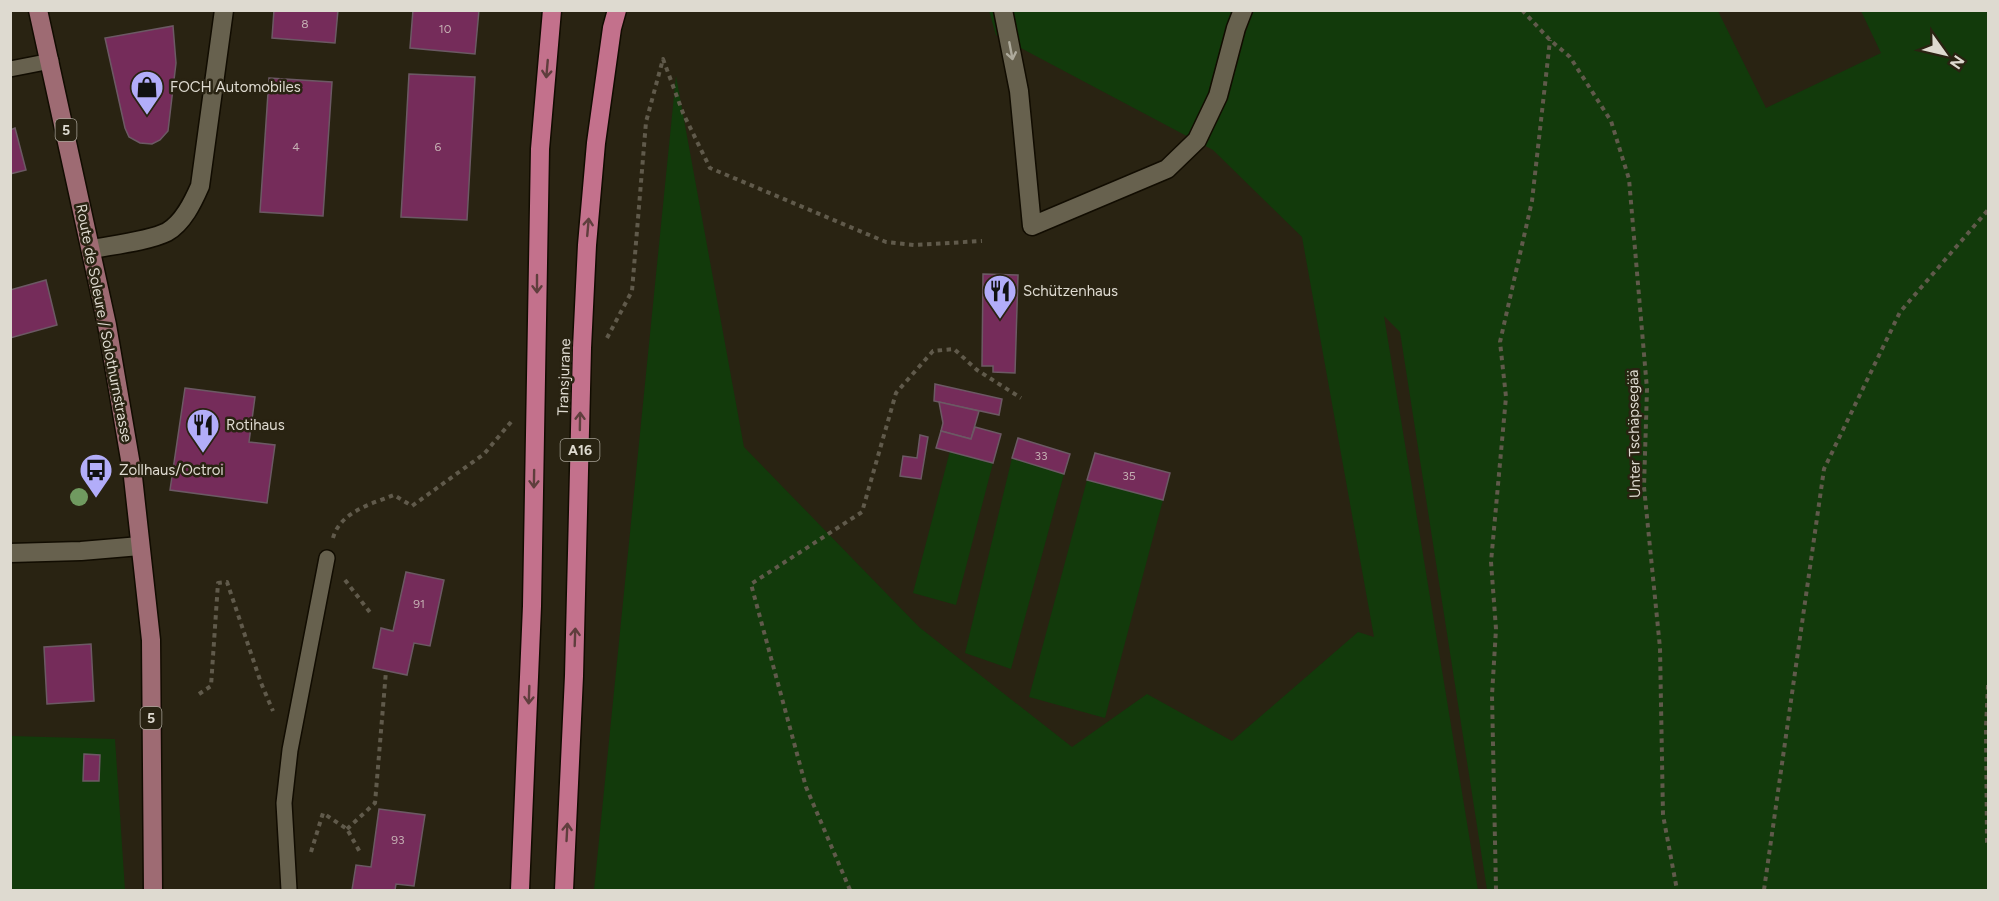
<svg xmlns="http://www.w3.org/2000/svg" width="1999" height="901" font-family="Figtree,sans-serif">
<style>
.green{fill:#123a0b}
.building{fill:#752c5a;stroke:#6c5964;stroke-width:1.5}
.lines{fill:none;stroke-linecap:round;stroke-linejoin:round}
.service-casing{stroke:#110c01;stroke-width:18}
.minor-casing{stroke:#110c01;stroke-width:21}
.primary-casing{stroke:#110c01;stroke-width:21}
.path{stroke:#605a4b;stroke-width:4;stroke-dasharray:4.5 4.5;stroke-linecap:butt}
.service{stroke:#67614e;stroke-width:15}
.minor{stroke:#67614e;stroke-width:18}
.primary{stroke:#9e6b73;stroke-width:18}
.motorway-bridge-casing{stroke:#110c01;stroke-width:21;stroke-linecap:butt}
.motorway-bridge{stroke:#c3718c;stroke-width:18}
.tree{fill:#709a60}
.oneway{stroke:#aeaa9c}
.oneway2{stroke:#5f3e3d}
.labels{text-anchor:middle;stroke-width:5;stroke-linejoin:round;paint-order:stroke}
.number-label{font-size:12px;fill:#c4aeb2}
.shield{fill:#292312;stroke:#a8a397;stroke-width:1.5}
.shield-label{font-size:14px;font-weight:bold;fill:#dedad0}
.poi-label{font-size:15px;fill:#dedad0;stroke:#292312;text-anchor:start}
.street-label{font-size:15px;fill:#dedad0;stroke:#292312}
</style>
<rect width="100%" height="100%" fill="#292312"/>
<!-- green -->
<g class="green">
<polygon points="989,11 1718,11 1766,108 1881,53 1861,11 1988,11 1988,890 1487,890 1400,332 1384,316 1478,890 594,890 676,76 744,447 919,627 1072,747 1147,694 1232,741 1358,632 1374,637 1302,237 1213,150 996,35"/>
<polygon points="950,451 993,463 956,605 913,593"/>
<polygon points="1012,458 1064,474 1011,669 965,653"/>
<polygon points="1087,480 1163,500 1105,718 1029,697"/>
<polygon points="11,736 115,739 125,890 11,890"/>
</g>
<!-- building -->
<g class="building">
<polygon points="274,10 338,10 335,43 272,38"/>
<polygon points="413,10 479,10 475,54 410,48"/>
<polygon points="173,26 176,63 168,131 160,140 152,144 140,143 129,137 125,128 105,38"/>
<polygon points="409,74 475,77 467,220 401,217"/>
<polygon points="269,78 332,82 323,216 260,212"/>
<polygon points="15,128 26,170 10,174 10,130"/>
<polygon points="983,274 1018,275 1015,373 993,372 993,366 982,366"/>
<polygon points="46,280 57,325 10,338 10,290"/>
<polygon points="935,384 1002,399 999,415 934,401"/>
<polygon points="185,388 255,397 249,442 275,445 267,503 170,490"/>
<polygon points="939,402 979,411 971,439 941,431 943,423"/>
<polygon points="975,427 1001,434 993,463 936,448 941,431 971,439"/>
<polygon points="920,435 928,437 921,479 900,476 903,456 917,458"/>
<polygon points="1018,438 1070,454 1064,474 1012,458"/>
<polygon points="1095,453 1170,473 1163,500 1087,480"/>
<polygon points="406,572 444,580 430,646 414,643 407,675 373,668 381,628 393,631"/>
<polygon points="91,644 94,701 47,704 44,647"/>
<polygon points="84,754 100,755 99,781 83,781"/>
<polygon points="379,809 425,815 414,886 396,884 395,890 352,890 356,865 371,867"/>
</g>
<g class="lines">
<!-- service casing -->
<g class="service-casing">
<g id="service">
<polyline points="10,69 51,61"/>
<polyline points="289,890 284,803 290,750 327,558"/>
</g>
</g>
<!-- minor casing -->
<g class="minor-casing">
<g id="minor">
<polyline points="1003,10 1019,91 1032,226 1167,169 1197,140 1218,96 1236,28 1243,10"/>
<path d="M92,249C113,245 149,241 167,232C183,223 193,202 200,186L224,10"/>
<polyline points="10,553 81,551 140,546"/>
</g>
</g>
<!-- primary casing -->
<g class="primary-casing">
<polyline id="primary" points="38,10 107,325 133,477 151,640 153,890"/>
</g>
<!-- path -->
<g class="path">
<polyline points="1522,10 1550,40 1570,57 1611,121 1629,179 1647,389 1644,487 1660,648 1663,815 1677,890"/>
<polyline points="607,338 632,291 646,122 663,59 683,113 710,168 886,242 914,245 982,241"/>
<path d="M333,538C340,512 371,504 394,495L412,506L484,454L511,422"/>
<polyline points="345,580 372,615"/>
<polyline points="1988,685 1986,727 1987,842 1988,845"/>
<polyline points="199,694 211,686 218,583 227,582 261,683 273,711"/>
<polyline points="347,829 375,803 386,671"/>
<polyline points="311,852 323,813 347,829 361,854"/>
<polyline points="850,890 806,787 751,584 862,512 896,393 933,351 954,349 977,370 1021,398"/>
<polyline points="1496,890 1492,695 1496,629 1491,562 1506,397 1500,342 1532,201 1550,40"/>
<polyline points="1764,890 1824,469 1900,312 1988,210"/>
</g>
<!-- service -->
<use href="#service" class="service"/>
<!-- minor -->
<use href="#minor" class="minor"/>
<!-- primary -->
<use href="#primary" class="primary"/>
<!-- motorway-bridge casing -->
<g class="motorway-bridge-casing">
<g id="motorway-bridge">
<polyline points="520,890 532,606 540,149 552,10"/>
<polyline points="564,890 574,676 582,348 587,245 596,143 612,28 617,10"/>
</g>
</g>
<!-- motorway-bridge -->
<use href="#motorway-bridge" class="motorway-bridge"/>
</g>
<!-- trees -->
<circle class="tree" cx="79" cy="497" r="9"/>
<!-- one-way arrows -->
<defs><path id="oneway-shaft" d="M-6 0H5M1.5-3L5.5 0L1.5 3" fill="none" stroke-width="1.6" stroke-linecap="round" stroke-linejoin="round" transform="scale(1.5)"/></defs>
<use class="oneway" href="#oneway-shaft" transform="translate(1011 51) rotate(79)"/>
<g class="oneway2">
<use href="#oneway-shaft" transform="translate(547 69) rotate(95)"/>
<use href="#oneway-shaft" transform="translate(588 227) rotate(-85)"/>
<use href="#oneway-shaft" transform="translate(537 284) rotate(90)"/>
<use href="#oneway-shaft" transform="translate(580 421) rotate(-89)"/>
<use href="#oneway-shaft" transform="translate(534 479) rotate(91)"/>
<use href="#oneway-shaft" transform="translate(575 637) rotate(-88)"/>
<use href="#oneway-shaft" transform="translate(529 695) rotate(92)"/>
<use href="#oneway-shaft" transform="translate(567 832) rotate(-87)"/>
</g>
<!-- icons -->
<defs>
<g id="shop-pin" transform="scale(1.725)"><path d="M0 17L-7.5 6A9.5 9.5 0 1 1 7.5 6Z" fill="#b2adf9" stroke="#292312"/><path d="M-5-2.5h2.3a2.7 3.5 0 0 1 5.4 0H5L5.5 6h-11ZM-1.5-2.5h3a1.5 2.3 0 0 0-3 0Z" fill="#111"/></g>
<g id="restaurant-pin" transform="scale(1.725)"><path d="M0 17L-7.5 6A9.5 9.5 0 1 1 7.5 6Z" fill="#b2adf9" stroke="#292312"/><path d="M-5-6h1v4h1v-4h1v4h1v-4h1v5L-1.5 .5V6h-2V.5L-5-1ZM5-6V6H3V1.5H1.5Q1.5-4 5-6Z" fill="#111"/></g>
<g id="bus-pin" transform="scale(1.725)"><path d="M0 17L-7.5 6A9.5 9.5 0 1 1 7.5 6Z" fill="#b2adf9" stroke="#292312"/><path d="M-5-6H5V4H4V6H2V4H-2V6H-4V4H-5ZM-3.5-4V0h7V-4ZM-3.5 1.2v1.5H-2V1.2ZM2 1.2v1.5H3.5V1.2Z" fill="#111"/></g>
</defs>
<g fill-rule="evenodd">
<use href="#shop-pin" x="147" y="87"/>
<use href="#restaurant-pin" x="1000" y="291"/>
<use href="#restaurant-pin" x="203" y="425"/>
<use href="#bus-pin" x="96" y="470"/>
</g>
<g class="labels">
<!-- number labels -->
<g class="number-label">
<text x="305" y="28">8</text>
<text x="445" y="33">10</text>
<text x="296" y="151">4</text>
<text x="438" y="151">6</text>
<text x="1041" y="460">33</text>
<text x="1129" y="480">35</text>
<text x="419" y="608">91</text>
<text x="398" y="844">93</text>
</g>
<!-- shield labels -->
<g class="shield">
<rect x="55.5" y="119" width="21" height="22" rx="4.5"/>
<rect x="560.5" y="439" width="39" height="22" rx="4.5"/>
<rect x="140.5" y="707" width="21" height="22" rx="4.5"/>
</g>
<g class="shield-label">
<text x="66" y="135">5</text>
<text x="580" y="455">A16</text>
<text x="151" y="723">5</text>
</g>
<!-- poi labels -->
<g class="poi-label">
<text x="170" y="92">FOCH Automobiles</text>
<text x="1023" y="296">Schützenhaus</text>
<text x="226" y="430">Rotihaus</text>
<text x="119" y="475">Zollhaus/Octroi</text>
</g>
<!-- street labels -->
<g class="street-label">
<text transform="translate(104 323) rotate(79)" y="5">Route de Soleure / Solothurnstrasse</text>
<text transform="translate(564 377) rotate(-88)" y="5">Transjurane</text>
<text transform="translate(1634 434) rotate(-91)" y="5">Unter Tschäpsegää</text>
</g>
</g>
<!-- border -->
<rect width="1999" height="901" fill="none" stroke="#dedad0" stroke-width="24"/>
<!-- north arrow -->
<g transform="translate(1945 54) rotate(124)" stroke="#292312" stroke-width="4.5" paint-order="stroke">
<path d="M0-4.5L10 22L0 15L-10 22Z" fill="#dedad0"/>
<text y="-9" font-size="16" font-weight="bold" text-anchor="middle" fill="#dedad0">N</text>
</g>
</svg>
